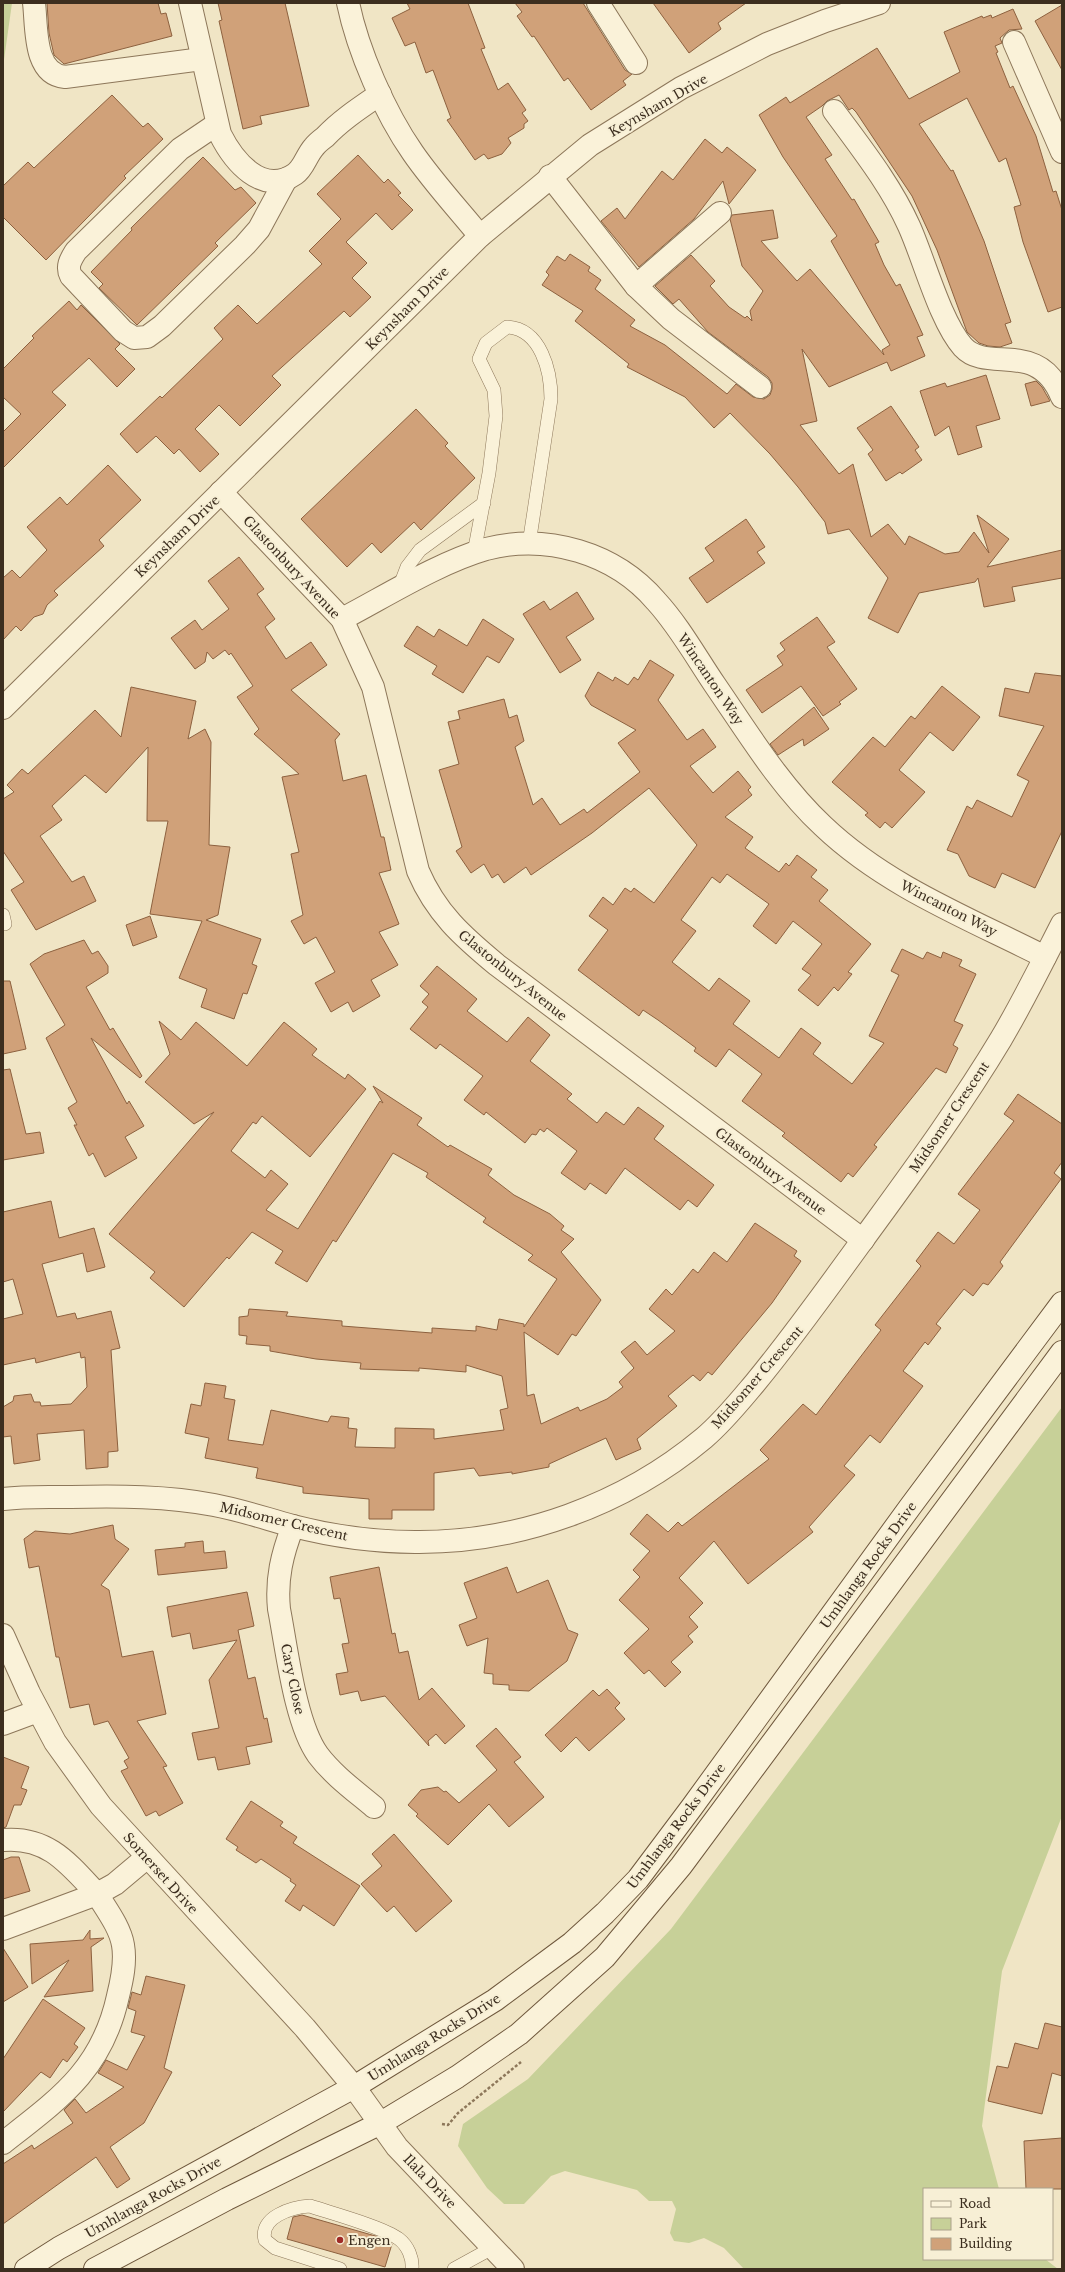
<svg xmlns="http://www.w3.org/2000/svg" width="1065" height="2272" font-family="'Libre Baskerville',serif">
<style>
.green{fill:#c7d098}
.building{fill:#d0a179;stroke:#8d613f}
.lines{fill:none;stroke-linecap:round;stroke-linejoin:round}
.lane-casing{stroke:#8d775a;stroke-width:14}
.street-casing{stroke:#8d775a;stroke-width:24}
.secondary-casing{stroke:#6f583d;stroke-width:24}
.path{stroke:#8d775a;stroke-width:2.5;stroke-dasharray:3 2;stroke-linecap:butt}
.lane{stroke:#faf2d9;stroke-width:13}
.street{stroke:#faf2d9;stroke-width:22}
.secondary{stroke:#faf2d9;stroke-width:22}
.poi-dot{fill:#9f2b27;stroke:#f7efd5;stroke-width:1.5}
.labels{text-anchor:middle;stroke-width:4;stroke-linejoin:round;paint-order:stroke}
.street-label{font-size:13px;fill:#3c2e1f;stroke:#f7efd5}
.poi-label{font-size:13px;fill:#3c2e1f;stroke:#f7efd5;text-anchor:start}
</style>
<rect width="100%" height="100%" fill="#f0e5c5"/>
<!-- green -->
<g class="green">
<polygon points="3,3 12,3 3,67"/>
<polygon points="1062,1407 1062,1816 1002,1971 982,2126 999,2189 924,2189 924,2259 1045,2259 1058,2269 744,2269 724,2248 704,2238 689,2243 674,2241 670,2233 676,2209 672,2201 649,2201 637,2190 565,2171 551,2176 524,2204 504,2204 487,2188 458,2146 463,2124 528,2079 671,1929"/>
</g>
<!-- building -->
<g class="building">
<polygon points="47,3 158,3 161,14 166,13 172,36 64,64 54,55 49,33"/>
<polygon points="218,3 285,3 309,106 260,116 262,124 243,129 219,21 222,20"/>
<polygon points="407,3 468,3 485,48 481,49 498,90 508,83 526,110 522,113 528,121 524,124 524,128 508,138 511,143 502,154 488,159 484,154 475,160 447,120 451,118 433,70 426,73 415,42 405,46 392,18 410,9"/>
<polygon points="515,3 583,3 625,70 632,74 623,81 626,85 591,110 568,78 564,81 534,36 532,37 517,16 522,12"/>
<polygon points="653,3 746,3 718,23 721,29 689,53"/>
<polygon points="1062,5 1062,70 1035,21"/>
<polygon points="1013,9 1022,29 1009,30 1000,38 1002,43 995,46 998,52 996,53 1010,88 1013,86 1036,136 1053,192 1056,191 1062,210 1062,307 1048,312 1023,242 1014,207 1021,205 1006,158 999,162 967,98 919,124 951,171 953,170 967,201 984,241 1011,322 1005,324 1012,343 1000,347 988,346 979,343 967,332 937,250 912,196 856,112 852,108 849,110 839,95 827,101 822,106 806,117 832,155 825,159 852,200 854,199 879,242 875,244 884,265 896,286 900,284 923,335 917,337 925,356 891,371 887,362 829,387 802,349 817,421 800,425 839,474 853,464 871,537 888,524 905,545 909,536 945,554 959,552 974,532 989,553 977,515 1009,539 987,567 1062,550 1062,578 1012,587 1015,601 984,607 978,578 975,582 919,593 898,633 868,618 888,578 849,529 828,534 825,522 798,487 770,454 730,413 714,428 685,397 627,367 629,364 575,321 583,311 542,285 549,275 546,272 557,256 565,261 570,254 590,267 588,271 601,280 595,289 635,320 630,326 665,345 727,394 736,384 753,397 764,399 770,395 772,389 772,383 768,377 708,332 679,299 673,304 655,286 691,255 715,281 710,286 729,307 745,318 747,316 752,321 750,311 763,291 742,266 730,219 732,215 773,210 778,238 761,241 797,281 810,269 884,355 882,350 890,345 831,241 837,236 783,157 759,115 786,97 790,103 877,48 909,99 960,72 944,32 982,16 983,18 991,15 992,18"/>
<polygon points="112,95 143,127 148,123 163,139 124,176 126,178 46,260 3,217 3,186 28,162 34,168"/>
<polygon points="705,139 722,153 727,147 756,170 729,204 723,181 694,219 639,267 601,221 617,208 625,219 662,171 673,180"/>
<polygon points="358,155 384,183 388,179 401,193 398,195 413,210 392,230 376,213 346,242 367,263 352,278 371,297 350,317 344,311 272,376 281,385 240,426 219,405 195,429 219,454 200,472 179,449 174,454 156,436 137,453 120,434 160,396 162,398 223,339 214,328 238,305 257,324 322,264 309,251 341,219 317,194"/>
<polygon points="203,157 235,190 241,187 256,203 215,243 218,246 137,325 99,288 103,284 91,272 132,230 131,228"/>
<polygon points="69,301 77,310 81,305 120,344 115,349 135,369 117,387 89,358 52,392 66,405 3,468 3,432 21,414 3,397 3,369 34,338 32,336"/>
<polygon points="986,375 1000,419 976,426 982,447 958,455 949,426 935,436 920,391 945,383 947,387"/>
<polygon points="1036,381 1042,387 1050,401 1031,406 1025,384"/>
<polygon points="891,406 919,447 915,450 922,460 902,474 900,472 886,481 868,454 873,450 857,428"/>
<polygon points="416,409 448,443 445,446 475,478 421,530 414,522 381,553 372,543 347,567 301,519"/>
<polygon points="108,465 141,500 99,540 104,546 54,591 58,595 47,605 43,614 34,617 21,631 16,626 3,640 3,578 12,570 20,578 47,550 27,527 60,497 67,505"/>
<polygon points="746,519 765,547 757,552 765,563 707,603 689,578 714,561 705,548"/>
<polygon points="239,557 264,589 257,594 275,619 265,627 286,659 311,642 327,665 291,690 340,734 335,740 343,781 366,775 381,837 384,837 391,870 379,873 399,924 379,932 398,965 371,980 380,996 353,1012 348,1002 331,1012 315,983 335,972 316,937 304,944 291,921 303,915 291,854 299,852 282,777 299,774 254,734 259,729 237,697 253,686 231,653 229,655 225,650 213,659 207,652 205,662 195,669 171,638 195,620 202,630 229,609 208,581"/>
<polygon points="577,592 594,619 566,637 581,660 560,673 523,614 544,601 550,610"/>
<polygon points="817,617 835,642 827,647 857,689 839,702 841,704 823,716 801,686 762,713 746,690 783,665 777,656 785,650 780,643"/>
<polygon points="483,619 514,639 499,663 487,656 463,693 432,674 437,666 404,646 417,626 434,637 439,629 467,646"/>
<polygon points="650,660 674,675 658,700 687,740 703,729 716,747 690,766 713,793 738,771 751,787 748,790 752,795 725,817 753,837 745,848 779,872 786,863 789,866 797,855 817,870 811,877 828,890 819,901 871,944 848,972 852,974 838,991 834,987 818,1006 798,990 811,975 802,969 822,944 793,921 776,944 753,926 769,904 727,874 720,883 712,877 681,920 696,931 672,962 709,991 719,978 750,1001 733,1024 779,1058 801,1028 821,1043 813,1054 852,1084 884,1043 869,1036 899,975 891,971 902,949 923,959 927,952 941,958 943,952 962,960 959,966 976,974 954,1021 963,1025 953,1045 958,1048 946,1073 936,1068 874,1145 877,1147 853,1177 848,1173 841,1182 782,1136 785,1133 742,1101 762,1074 729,1049 716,1067 694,1051 696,1048 658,1020 643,1010 639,1016 578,970 608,930 589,916 603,897 613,905 625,888 631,892 634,888 654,903 697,845 649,788 592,833 531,875 526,867 504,883 498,874 492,878 484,864 471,873 456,851 462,847 439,770 459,764 448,722 460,719 458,711 504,699 509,718 517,715 524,741 515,747 533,805 542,798 560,825 584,809 587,813 640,772 618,743 636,730 591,705 585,696 598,672 613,681 615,677 628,685 634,677 638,680"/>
<polygon points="1035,673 1062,676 1062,831 1035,888 1002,873 995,888 969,876 958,854 947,850 967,806 972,809 977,800 1012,817 1029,781 1017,775 1044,726 999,716 1005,688 1029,693"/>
<polygon points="942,686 980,717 953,751 930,732 899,770 925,792 892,828 885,822 880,828 865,815 868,813 832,782 873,737 885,747 911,716 915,719"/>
<polygon points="131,687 196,701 188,739 205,729 211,742 209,845 230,847 218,915 206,920 261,939 252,964 257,966 247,994 243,993 234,1019 201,1007 207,989 179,978 202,921 150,914 168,821 147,821 148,747 106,793 85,775 52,806 62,820 40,836 72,882 84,876 96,901 36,930 11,890 24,882 3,851 3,799 14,792 7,785 22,769 28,774 95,710 121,737"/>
<polygon points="814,707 829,729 804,746 803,739 778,755 770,744"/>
<polygon points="150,916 157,937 133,946 126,925"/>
<polygon points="84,940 92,954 98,951 108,966 108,973 86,987 110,1030 113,1028 142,1076 140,1078 91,1038 127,1104 129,1101 144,1126 125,1137 137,1158 105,1177 93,1153 89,1156 74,1125 77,1125 68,1108 77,1102 46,1038 65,1025 30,964 44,954"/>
<polygon points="437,966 477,999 467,1011 507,1042 528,1017 550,1035 530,1061 572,1094 567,1099 597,1123 606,1112 624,1125 638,1107 664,1126 654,1139 714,1185 697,1207 688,1200 680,1210 625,1168 606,1194 590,1183 585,1190 561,1173 577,1151 547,1128 544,1132 540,1129 536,1135 532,1134 525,1143 486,1112 484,1115 464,1100 483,1076 440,1044 436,1049 410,1029 428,1007 422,1002 429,994 420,986"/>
<polygon points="3,981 10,981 26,1049 3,1054"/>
<polygon points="159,1021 181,1040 196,1022 247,1066 284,1022 317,1049 312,1055 345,1079 348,1074 366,1089 310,1157 262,1116 256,1124 253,1122 231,1151 265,1178 271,1170 288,1184 266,1210 298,1229 380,1101 383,1103 373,1086 422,1118 417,1125 448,1147 450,1145 492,1169 488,1175 514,1195 550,1214 564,1226 561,1230 574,1239 561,1252 601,1300 576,1336 572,1334 558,1355 524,1332 527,1396 534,1394 541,1424 578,1407 580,1411 607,1399 623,1387 619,1382 634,1368 621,1352 635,1341 647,1355 675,1331 649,1309 666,1289 672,1295 693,1269 698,1273 714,1252 727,1262 755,1223 797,1251 794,1256 801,1261 772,1303 712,1375 708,1372 700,1381 693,1375 668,1396 677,1406 637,1439 641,1449 616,1460 606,1438 549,1464 549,1467 512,1474 512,1472 479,1476 474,1468 434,1473 434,1510 392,1510 392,1519 369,1519 369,1499 303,1493 303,1487 256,1478 258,1468 205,1458 209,1438 185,1433 191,1404 201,1406 205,1383 226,1386 224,1398 235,1400 228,1440 263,1445 271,1410 328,1422 331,1416 349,1418 348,1428 357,1429 355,1447 395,1448 395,1428 434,1429 434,1439 504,1430 500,1410 508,1408 502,1376 466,1365 466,1372 419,1368 419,1371 360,1369 361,1363 316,1359 270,1351 270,1346 246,1344 247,1336 239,1335 239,1317 248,1316 249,1309 288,1312 286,1316 342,1321 342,1326 432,1333 432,1328 476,1331 476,1326 497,1330 499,1319 524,1324 524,1327 557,1279 528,1260 533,1255 483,1222 486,1218 426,1177 428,1173 393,1153 336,1242 333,1240 307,1282 275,1263 283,1251 252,1232 229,1259 227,1257 184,1307 150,1278 155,1272 109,1234 214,1112 194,1124 145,1082 170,1054"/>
<polygon points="10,1069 26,1134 40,1132 44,1153 3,1160 3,1070"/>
<polygon points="1018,1094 1062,1124 1062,1162 1054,1173 1061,1179 1000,1262 1003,1266 988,1285 983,1283 973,1296 964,1289 936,1324 941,1328 928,1345 925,1342 903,1371 923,1386 880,1443 870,1435 844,1466 855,1475 809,1527 813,1532 748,1584 714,1541 679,1578 703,1603 689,1617 698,1627 688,1636 693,1642 671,1662 681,1672 665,1687 649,1670 644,1674 624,1653 649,1629 619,1600 640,1577 633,1570 650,1551 630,1534 647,1514 668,1532 678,1522 682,1526 769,1459 760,1450 803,1404 816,1415 881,1330 875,1325 921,1266 916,1261 938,1232 954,1244 980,1210 958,1194 1014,1121 1004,1114"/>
<polygon points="51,1201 59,1238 94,1228 105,1267 87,1272 83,1253 42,1264 57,1317 75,1313 77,1319 111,1311 120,1348 111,1350 118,1451 108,1452 108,1467 86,1469 84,1430 37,1434 40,1460 14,1464 11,1436 3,1437 3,1407 13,1401 14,1396 31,1394 34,1402 40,1402 41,1406 71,1404 87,1387 85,1357 81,1358 80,1352 36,1363 35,1358 3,1365 3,1319 23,1314 13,1279 3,1282 3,1212"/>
<polygon points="113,1525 115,1539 129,1549 101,1585 109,1590 122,1657 153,1651 166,1714 137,1721 167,1766 163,1767 183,1803 159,1816 156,1811 146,1816 121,1771 128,1768 124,1761 129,1758 108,1721 94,1725 89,1704 70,1708 59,1657 56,1657 39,1566 29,1568 24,1539 35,1531 70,1534"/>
<polygon points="203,1541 204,1553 225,1551 227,1568 158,1575 155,1550 185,1547 185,1543"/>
<polygon points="379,1567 392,1634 395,1633 399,1653 408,1651 419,1700 432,1688 465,1726 445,1744 436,1734 428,1741 429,1746 385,1696 361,1701 358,1691 340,1695 336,1674 348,1672 342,1644 349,1643 340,1598 334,1599 330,1577"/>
<polygon points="507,1567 517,1593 548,1580 568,1630 578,1634 567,1661 529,1691 509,1690 509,1685 493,1684 493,1674 484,1673 488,1638 467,1646 459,1625 477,1618 464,1583"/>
<polygon points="247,1592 254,1626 238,1630 248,1679 255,1677 264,1719 267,1718 272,1742 246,1747 250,1764 218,1770 215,1757 198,1760 192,1733 219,1728 209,1680 237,1640 193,1649 190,1633 172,1637 167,1607"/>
<polygon points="607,1689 620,1703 615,1708 625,1719 589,1751 576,1737 561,1752 545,1735 593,1690 599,1696"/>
<polygon points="496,1728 521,1757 514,1762 544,1797 509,1827 489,1804 448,1845 416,1816 418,1814 408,1805 421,1790 438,1787 444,1792 446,1791 459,1803 497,1770 476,1746"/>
<polygon points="3,1757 29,1767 21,1788 27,1790 21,1805 14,1805 6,1827 3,1828"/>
<polygon points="251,1801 283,1822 280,1826 297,1837 293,1843 360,1886 334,1926 303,1905 300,1911 285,1901 296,1885 290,1881 291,1879 261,1859 256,1863 236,1850 238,1847 226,1839"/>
<polygon points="394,1834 452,1901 416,1932 394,1906 387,1912 361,1884 382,1866 372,1854"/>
<polygon points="11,1857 19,1857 30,1891 3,1899 3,1860"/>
<polygon points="90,1930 90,1939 104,1938 91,1947 93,1991 44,1997 69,1960 32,1984 30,1944 83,1940"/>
<polygon points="3,1948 28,1987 3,2002"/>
<polygon points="146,1976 185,1985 164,2068 172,2072 144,2123 110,2147 130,2179 117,2188 96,2157 3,2224 3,2164 32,2145 34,2149 73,2123 64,2110 75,2099 86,2113 124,2087 98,2073 106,2060 127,2070 145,2036 131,2032 136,2011 128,2008 132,1992 141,1995"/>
<polygon points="43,1999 85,2028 74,2044 78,2047 67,2062 63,2059 50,2078 41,2072 3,2112 3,2059"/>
<polygon points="1045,2023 1062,2027 1062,2076 1052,2073 1042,2114 988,2101 997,2066 1008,2068 1015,2043 1038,2049"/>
<polygon points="1062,2138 1062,2189 1026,2189 1024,2141"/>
<polygon points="302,2215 379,2237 392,2244 385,2267 287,2239 293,2217"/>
</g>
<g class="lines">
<!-- lane casing -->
<g class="lane-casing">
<g id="lane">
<path d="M474,553L489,473L496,416L494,390L479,359L486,343L507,327C541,329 551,371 551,399L529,544"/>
<polyline points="399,588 407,567 420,550 484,503"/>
<polyline points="3,915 5,924"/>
<path d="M340,2269L275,2248L265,2240C259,2217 292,2207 310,2206C331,2213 383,2227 399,2239C408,2246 413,2258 412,2269"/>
<polyline points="454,2269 494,2247"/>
</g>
</g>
<!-- street casing -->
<g class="street-casing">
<g id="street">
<path d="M34,3C37,27 33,74 65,77L202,59"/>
<path d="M190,3L220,134C233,160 262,197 295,174C304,168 306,156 314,147C317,143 321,140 325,137C341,120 361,107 380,94"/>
<path d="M348,3C358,51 385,113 413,153C433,182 458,209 480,236"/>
<polyline points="598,3 636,63"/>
<polyline points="1014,42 1062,152"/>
<path d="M834,111C861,148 890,184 909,226C924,259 940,321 963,347C988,374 1038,338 1062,397"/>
<path d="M217,124L180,149L76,251C71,259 66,266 71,276L123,331L134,338L147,337L162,326L245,245L259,229L286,179"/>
<polyline points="550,176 636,286 671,319 760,387"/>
<polyline points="636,286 720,213"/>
<path d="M221,492L342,619L373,687L418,871C436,913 462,936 497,965L863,1240"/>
<path d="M342,619C386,596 438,563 486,549C547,533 615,553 656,601C679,626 696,657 715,685C748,733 780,786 823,826C886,886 968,918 1045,957"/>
<polyline points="3,708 480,236 590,145 681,88 767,44 825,21 879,3"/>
<path d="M3,1499C26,1496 49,1497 71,1497C119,1496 167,1496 214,1505C241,1510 267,1519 293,1526C332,1536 374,1542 415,1542C519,1543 624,1505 704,1438C723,1422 739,1402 755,1383C793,1337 827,1289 862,1241C910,1175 959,1109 1001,1039C1023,1002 1042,963 1062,924"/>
<path d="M293,1526C282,1554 276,1579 279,1609C287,1650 295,1723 318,1755C333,1775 355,1791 374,1807"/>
<polyline points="3,1635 29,1693 55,1742 101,1806 305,2028 354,2087 397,2147 513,2269"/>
<polyline points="3,1724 38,1711"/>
<path d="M3,1840C48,1836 69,1864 97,1894L115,1884L146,1858"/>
<path d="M3,1929L97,1894C106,1909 120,1927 123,1945C126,1962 122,1980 118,1996C102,2070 59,2099 3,2143"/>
</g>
</g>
<!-- secondary casing -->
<g class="secondary-casing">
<g id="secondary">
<polyline points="26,2269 59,2248 354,2087 495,2000 572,1943 605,1913 638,1879 692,1807 910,1507 1062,1303"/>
<polyline points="95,2269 227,2199 381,2123 457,2077 519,2034 605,1957 681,1866 1062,1352"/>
</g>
</g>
<!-- path -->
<polyline class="path" points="442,2124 448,2125 458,2113 521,2062"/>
<!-- lane -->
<use href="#lane" class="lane"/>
<!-- street -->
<use href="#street" class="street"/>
<!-- secondary -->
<use href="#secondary" class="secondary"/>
</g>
<!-- markers -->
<circle class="poi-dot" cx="340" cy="2240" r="4"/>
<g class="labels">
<!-- street labels -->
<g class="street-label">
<text transform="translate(658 105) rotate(-30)" y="5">Keynsham Drive</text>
<text transform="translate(407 308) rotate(-45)" y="5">Keynsham Drive</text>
<text transform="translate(177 536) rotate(-44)" y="5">Keynsham Drive</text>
<text transform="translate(292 567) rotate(47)" y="5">Glastonbury Avenue</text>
<text transform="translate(711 679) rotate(56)" y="5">Wincanton Way</text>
<text transform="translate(949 908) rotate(27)" y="5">Wincanton Way</text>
<text transform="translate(513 975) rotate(39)" y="5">Glastonbury Avenue</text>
<text transform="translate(949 1117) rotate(-56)" y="5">Midsomer Crescent</text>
<text transform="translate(771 1171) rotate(37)" y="5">Glastonbury Avenue</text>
<text transform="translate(757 1377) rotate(-49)" y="5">Midsomer Crescent</text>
<text transform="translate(284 1521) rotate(13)" y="5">Midsomer Crescent</text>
<text transform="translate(868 1565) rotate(-54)" y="5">Umhlanga Rocks Drive</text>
<text transform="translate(293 1679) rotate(78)" y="5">Cary Close</text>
<text transform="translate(676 1826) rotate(-53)" y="5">Umhlanga Rocks Drive</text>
<text transform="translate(161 1873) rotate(48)" y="5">Somerset Drive</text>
<text transform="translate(434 2037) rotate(-32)" y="5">Umhlanga Rocks Drive</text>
<text transform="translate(430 2181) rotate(46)" y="5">Ilala Drive</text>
<text transform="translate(153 2197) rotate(-29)" y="5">Umhlanga Rocks Drive</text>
</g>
<!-- poi labels -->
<g class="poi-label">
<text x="348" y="2245">Engen</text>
</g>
</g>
<!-- border -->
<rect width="1065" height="2272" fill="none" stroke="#3c2e1f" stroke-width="8"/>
<!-- legend -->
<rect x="923" y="2188" width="130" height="72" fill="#f7efd5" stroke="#aca28c"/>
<rect x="931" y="2201" width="20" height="6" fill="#faf2d9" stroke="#aca28c"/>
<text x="959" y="2208" font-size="12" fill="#3c2e1f">Road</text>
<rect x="931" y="2218" width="20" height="12" fill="#c7d098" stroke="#aca28c"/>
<text x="959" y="2228" font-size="12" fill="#3c2e1f">Park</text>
<rect x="931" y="2238" width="20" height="12" fill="#d0a179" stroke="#aca28c"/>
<text x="959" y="2248" font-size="12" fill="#3c2e1f">Building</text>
</svg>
